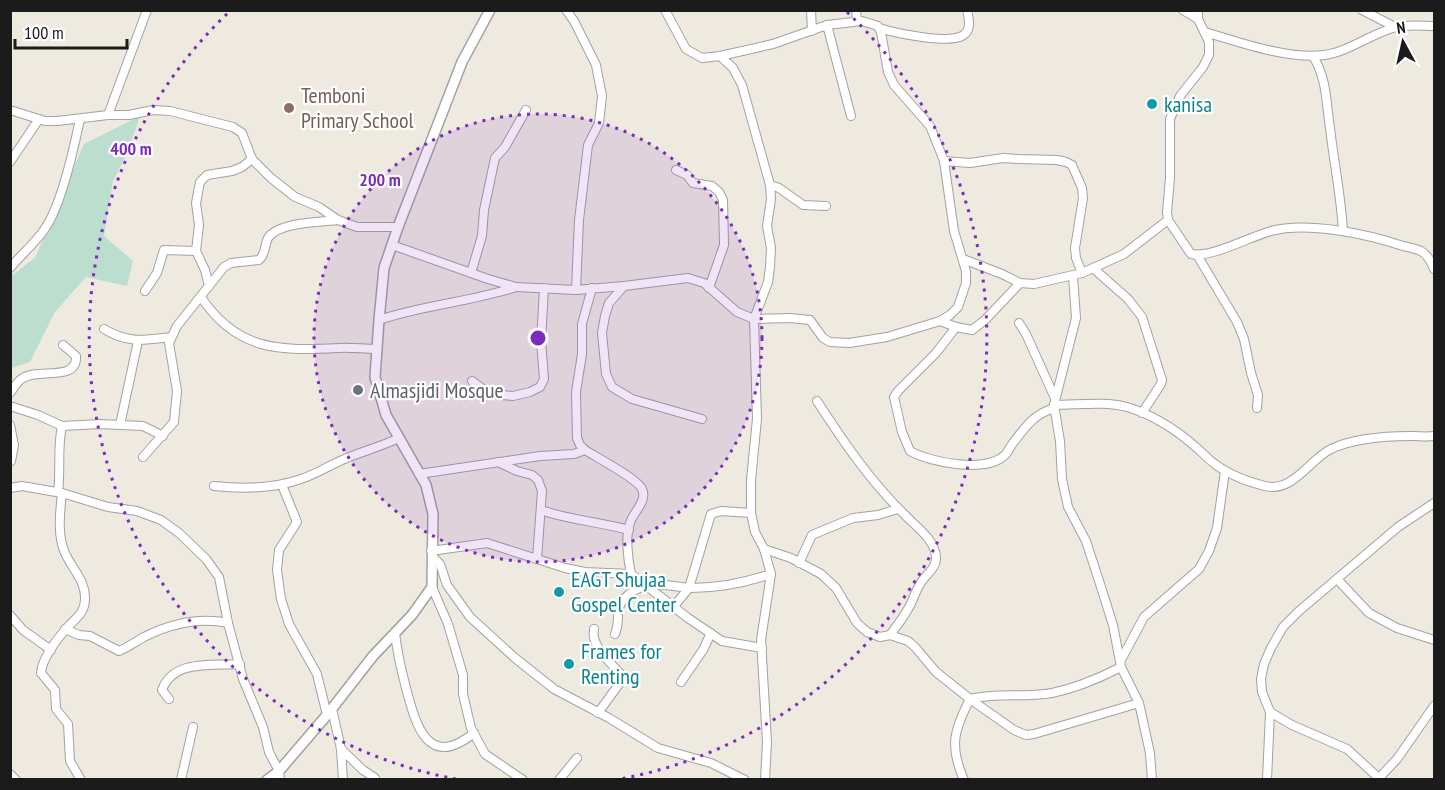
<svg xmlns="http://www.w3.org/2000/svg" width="1445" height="790" font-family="'PT Sans Narrow',sans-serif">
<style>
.wetland{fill:#bbdecf}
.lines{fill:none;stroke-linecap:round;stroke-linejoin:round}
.minor-casing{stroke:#a2a2a2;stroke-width:10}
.tertiary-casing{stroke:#a2a2a2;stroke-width:12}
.minor{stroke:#fff;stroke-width:8}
.tertiary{stroke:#fff;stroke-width:9}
.ring{fill:none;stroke:#7b2cbf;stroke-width:3;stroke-dasharray:3 6}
.culture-dot{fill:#0f9aa8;stroke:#fff;stroke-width:2}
.education-dot{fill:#8d6e63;stroke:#fff;stroke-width:2}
.worship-dot{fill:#6b7280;stroke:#fff;stroke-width:2}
.labels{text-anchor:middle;stroke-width:4.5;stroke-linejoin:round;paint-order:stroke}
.education-label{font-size:22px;fill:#785e54;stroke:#fff;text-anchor:start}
.culture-label{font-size:22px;fill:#0d838f;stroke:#fff;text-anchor:start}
.worship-label{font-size:22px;fill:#5b616d;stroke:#fff;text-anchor:start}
.centre{fill:#7b2cbf;stroke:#fff;stroke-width:3}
.ring-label{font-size:18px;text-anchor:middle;font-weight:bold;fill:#7b2cbf;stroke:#fff;stroke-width:4.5;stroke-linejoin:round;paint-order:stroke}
</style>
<rect width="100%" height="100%" fill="#eeeae0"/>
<!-- wetland -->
<polygon class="wetland" points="140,116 127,154 113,181 104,236 133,261 127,286 86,277 55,312 30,362 11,368 11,276 35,258 84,144"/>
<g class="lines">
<!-- minor casing -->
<g class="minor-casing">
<g id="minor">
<polyline points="566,10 574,21 596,65 602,96 599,123 588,145 579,220 576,290"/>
<polyline points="811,10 812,31"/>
<polyline points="856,10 857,21"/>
<polyline points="1183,10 1198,19"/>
<path d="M1198,10V19L1209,42V55L1203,67L1180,96L1170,119V178L1167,212L1168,220L1191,254C1212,258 1249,237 1271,231C1307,221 1367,234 1403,246C1408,247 1416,249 1421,251C1428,255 1431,262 1434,269"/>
<polyline points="1362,10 1395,27"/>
<polyline points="827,25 851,116"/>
<path d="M879,28C895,33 947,44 962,36C972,31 969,19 967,10"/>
<path d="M1205,32C1239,42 1289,60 1324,55C1348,52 1369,35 1393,28C1405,24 1421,26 1434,26"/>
<polyline points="720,56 733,68 742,85 770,185 771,199 767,226 771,248 770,267 768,282 754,319 757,419 751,480 751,513 755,532 764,549 771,574 761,640 767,742 765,780"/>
<path d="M1313,56C1327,79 1326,102 1330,128C1334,163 1341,196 1343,231"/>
<polyline points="10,110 45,121 57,121 108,115 129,115 153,110 170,111 233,127 242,133 252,159 271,178 295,197 319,207 338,220 357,227 398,227"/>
<polyline points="108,115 147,10"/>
<polyline points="944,161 970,163 1003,158 1018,159 1057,160 1066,162 1072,165 1082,188 1083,198 1075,248 1076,258 1082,273"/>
<polyline points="10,162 39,119"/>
<polyline points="676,170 687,175 693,183 712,186 719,192 723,200 724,245 709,288"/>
<polyline points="770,185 779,188 803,205 826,206"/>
<polyline points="392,245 488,279 516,287 576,290 624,286 688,278 704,283 737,312 754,319 790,318 810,320 823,338 830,342 849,343 887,337 940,321 950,315 958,307 966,283 966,271 954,231 944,161 930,126 894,85 888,72 881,32 878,26 862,21 827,25 773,44 720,56 702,58 686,49 665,10"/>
<polyline points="1197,255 1237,322 1244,339 1251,373 1258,395 1257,408"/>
<polyline points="963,259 1002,274 1020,283 1034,284 1082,273 1124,254 1168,220"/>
<path d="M10,268C21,255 35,243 44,230C61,207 74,148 80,119"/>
<polyline points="1093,268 1128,299 1142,317 1162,380 1161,384 1142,413"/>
<polyline points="471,273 482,236 484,210 495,158 505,147 526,110"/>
<polyline points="1073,276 1076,318 1054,405 1060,441 1062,479 1068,507 1086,541 1101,587 1113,625 1121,667 1139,703 1150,753 1152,780"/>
<polyline points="209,286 205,270 196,251 199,225 196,203 200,182 207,175 232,171 242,167 252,159"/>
<polyline points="624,286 609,303 605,316 602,333 606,374 612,387 632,399 702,419"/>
<path d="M592,288L582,324V354L576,392L577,438L580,445L585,450C596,457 638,479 642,489C648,501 633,512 630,523C625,536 628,560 631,574L688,618L722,641L762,648"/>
<polyline points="145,291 157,273 164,250 196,251"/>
<path d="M201,297C237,351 279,351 338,348C350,347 363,349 376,349"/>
<path d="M379,320C423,305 471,302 516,287"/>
<polyline points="940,321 956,327 972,330 985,320 1020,283"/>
<polyline points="1019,323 1026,334 1054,396"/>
<path d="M956,327L936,353L898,391L894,397L902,432L910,451C931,463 986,473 1005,455C1008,452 1010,447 1013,443C1026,426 1033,415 1054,408"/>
<path d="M104,329C129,344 144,340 171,337"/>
<polyline points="472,381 490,394 513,396 530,392 540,387 544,379 541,341 544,288"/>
<path d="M10,393C14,388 17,381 23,378C37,368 78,382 76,356L63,345"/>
<path d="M817,401C843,441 870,481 904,514C915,526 935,539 936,557C937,568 925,575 920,584C915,592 913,601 908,609C903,618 896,627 890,635"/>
<path d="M1054,405C1078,405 1104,401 1127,407C1154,415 1178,431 1198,449C1204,454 1209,460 1215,464C1228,474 1249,482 1265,486C1293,493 1310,459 1331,449C1354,438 1386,436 1412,436C1420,436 1427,437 1434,436"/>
<polyline points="10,406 38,415 62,426 100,424 143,426 163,436"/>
<polyline points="10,425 14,445 11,461"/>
<polyline points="120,425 138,341"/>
<path d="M143,457L174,422L177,391L169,343L177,326L224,267L231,263L259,260C266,254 264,246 268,238C278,222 321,222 338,220"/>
<polyline points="498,462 517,471 532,475 538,480 542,491 537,559"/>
<polyline points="419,474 540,456 574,454 585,450"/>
<polyline points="282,485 297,522 279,550 277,570 281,599 289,624 317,674 327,715"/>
<path d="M214,486C243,489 273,489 301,479C317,474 331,464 347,458C364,451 382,446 399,438"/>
<polyline points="10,488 22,486 62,493 108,507 137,511 161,520 179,533 206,559 219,577 228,623 243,679 263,727 269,752 279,771 280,780"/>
<path d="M58,492C61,470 57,448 62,426"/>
<path d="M62,493C60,513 57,535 65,553C72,569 86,581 85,599C85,614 74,619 66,629C56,640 42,659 41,673L55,690L56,709L68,724L70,761L81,780"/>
<path d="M541,510C569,520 600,522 629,530"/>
<polyline points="764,549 791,558 821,574 836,588 857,623 867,632 880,637 890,635 908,641 915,647 936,672 970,699 1014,730 1026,735 1034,734 1139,703"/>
<polyline points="431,551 487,543 565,568 585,572 631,574"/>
<polyline points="432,556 440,564 447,585 470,617 515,658 554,689 609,718 658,748 711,763 745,780"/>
<polyline points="799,563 812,535 853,518 878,515 898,509"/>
<polyline points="1337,579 1369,613 1397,628 1434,640"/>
<path d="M648,586C662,583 676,587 691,588C719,588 744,583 771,574"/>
<polyline points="432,587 448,624 463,675 463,694 471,728 485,754 523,780"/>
<polyline points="674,606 689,588 711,514 721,511 751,513"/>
<polyline points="10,615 23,630 51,650"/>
<path d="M65,629L79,635L90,636L119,651C127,648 135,642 144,637C170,624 199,617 228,623"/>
<path d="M594,629C590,647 613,664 622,676V680L598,713"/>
<path d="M395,633C397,652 401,669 406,688C416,726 428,770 474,733"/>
<path d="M615,634C618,627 618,622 618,615C618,598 633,590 647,585"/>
<polyline points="1121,660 1144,617 1199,569 1209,551 1217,528 1225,471"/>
<polyline points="681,682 703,650 711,633"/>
<path d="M169,699L162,690C173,659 213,666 240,664"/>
<polyline points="332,709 341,749 343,780"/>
<polyline points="341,749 363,770 375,778"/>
<polyline points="10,774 16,780"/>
<polyline points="1379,778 1397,759 1434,706"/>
<polyline points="181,780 193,727"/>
<polyline points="559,780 577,758"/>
<path d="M964,780C949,746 954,730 970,699C995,693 1020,697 1045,694C1069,691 1100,678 1121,667"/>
<polyline points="1267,780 1270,712"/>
<polyline points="1381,780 1347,749 1292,725 1270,712 1262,692 1261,679 1264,664 1271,648 1283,627 1299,611 1398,527 1434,503"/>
</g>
</g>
<!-- tertiary casing -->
<g class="tertiary-casing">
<polyline id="tertiary" points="267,780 279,771 327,715 373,656 412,615 432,587 433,514 426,485 386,415 375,377 379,320 384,268 398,227 462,62 490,10"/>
</g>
<!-- minor -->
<use href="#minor" class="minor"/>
<!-- tertiary -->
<use href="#tertiary" class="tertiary"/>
</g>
<!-- distance rings -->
<circle cx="538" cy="338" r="224" fill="#7b2cbf" fill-opacity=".12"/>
<g class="ring">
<circle cx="538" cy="338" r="224"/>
<path d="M456 779A449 449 0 0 1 229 12M847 12A449 449 0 0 1 620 779"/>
</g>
<!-- markers -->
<g class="culture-dot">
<circle cx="1152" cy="104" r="6"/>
<circle cx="559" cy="592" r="6"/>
<circle cx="569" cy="664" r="6"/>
</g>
<circle class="education-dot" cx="289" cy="108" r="6"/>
<circle class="worship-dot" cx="358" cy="390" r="6"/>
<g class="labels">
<!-- education labels -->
<g class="education-label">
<text x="301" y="103">Temboni<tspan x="301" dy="25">Primary School</tspan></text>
</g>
<!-- culture labels -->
<g class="culture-label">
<text x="1164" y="112">kanisa</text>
<text x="571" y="587">EAGT Shujaa<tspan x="571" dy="25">Gospel Center</tspan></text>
<text x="581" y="659">Frames for<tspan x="581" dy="25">Renting</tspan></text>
</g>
<!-- worship labels -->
<g class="worship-label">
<text x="370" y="398">Almasjidi Mosque</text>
</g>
</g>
<circle cx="538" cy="338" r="9" class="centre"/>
<g class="ring-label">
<text x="131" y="155">400 m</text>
<text x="380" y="186">200 m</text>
</g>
<!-- border -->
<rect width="1445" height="790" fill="none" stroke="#1b1b1b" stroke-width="24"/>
<!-- north arrow -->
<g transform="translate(1403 42) rotate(352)" stroke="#ffffff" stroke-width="4.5" paint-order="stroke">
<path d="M0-4.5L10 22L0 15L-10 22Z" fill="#1b1b1b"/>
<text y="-9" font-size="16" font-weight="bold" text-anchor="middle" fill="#1b1b1b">N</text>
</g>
<!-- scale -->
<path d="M15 39v9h112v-9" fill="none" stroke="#1b1b1b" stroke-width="3"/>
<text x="24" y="39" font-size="18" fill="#1b1b1b" stroke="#ffffff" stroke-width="4.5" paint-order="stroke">100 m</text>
</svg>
